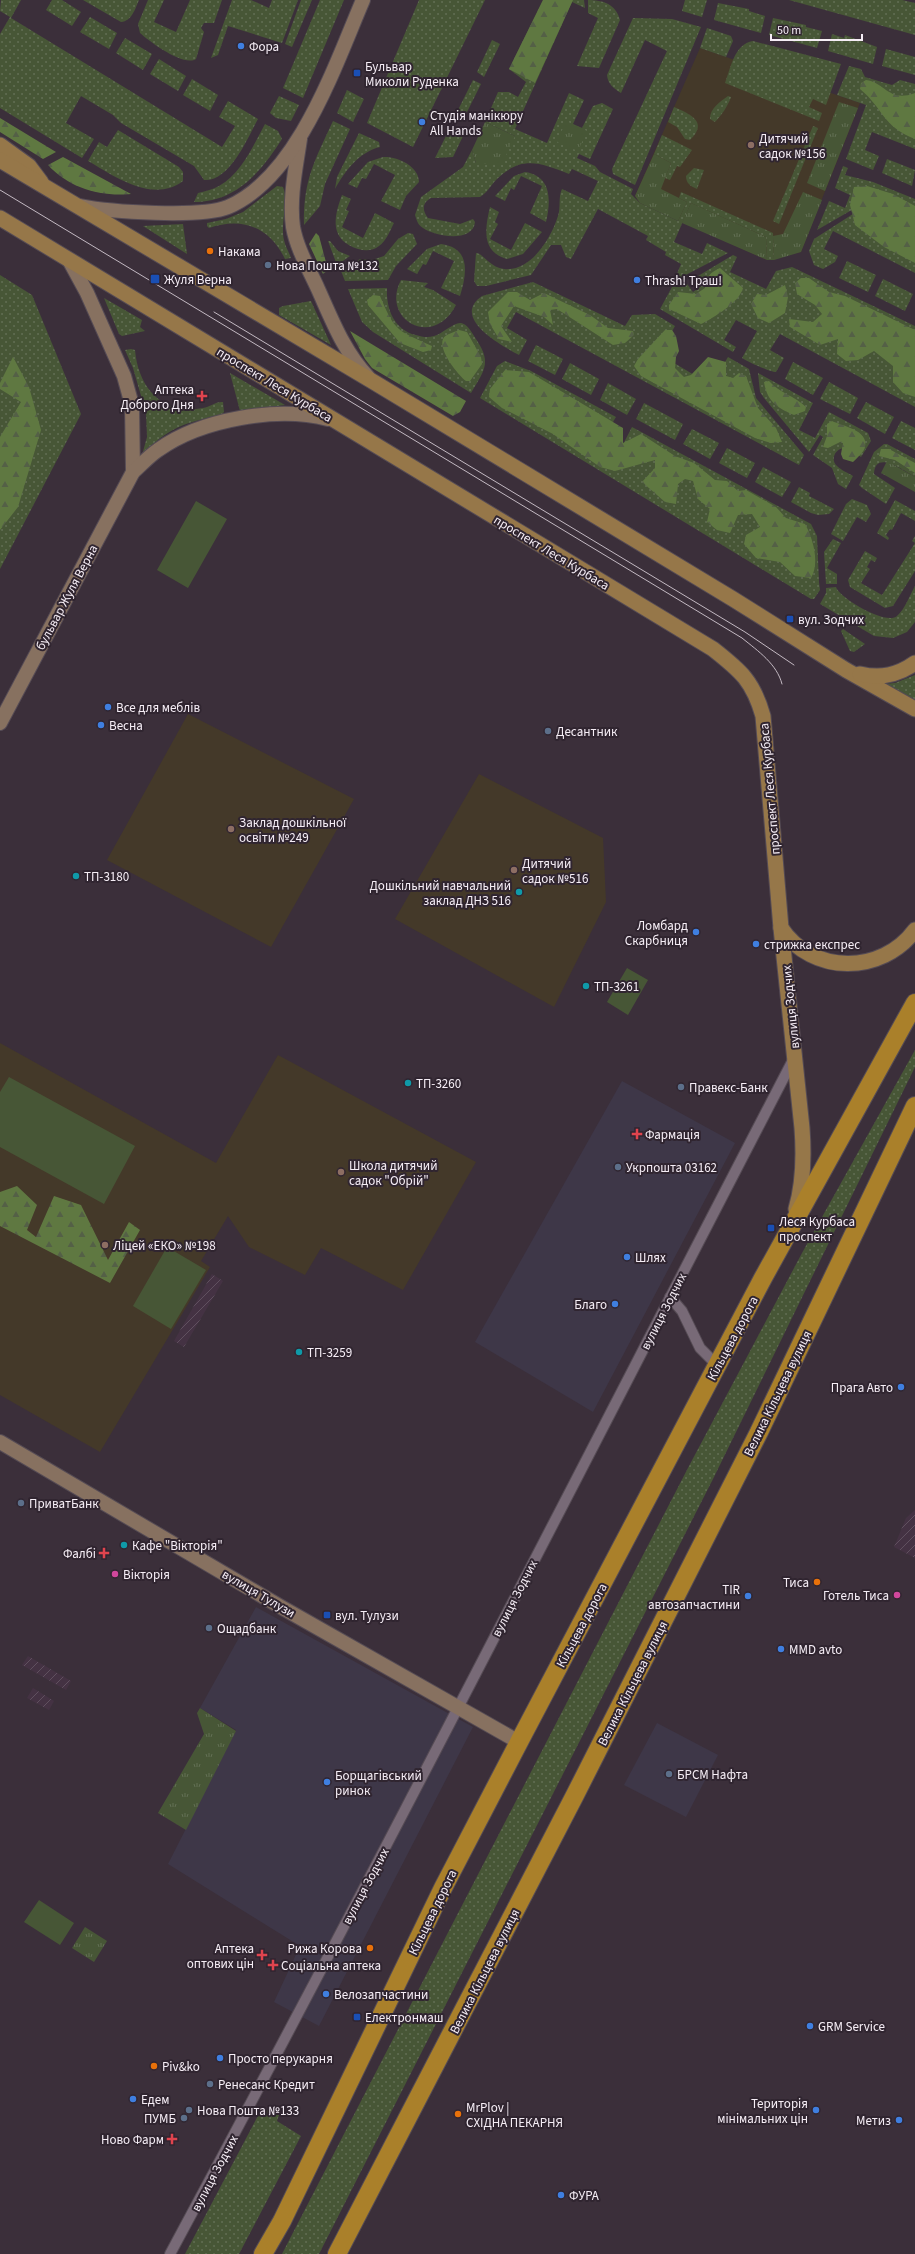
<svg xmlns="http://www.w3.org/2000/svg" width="915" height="2254" font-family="'Source Sans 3',sans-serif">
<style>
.commercial{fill:#3e3748}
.industrial{fill:url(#industrial-furrows)}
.education{fill:#443929}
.grass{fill:url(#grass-dots)}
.forest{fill:url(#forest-firs)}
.park{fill:url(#park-tufts)}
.pitch{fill:#475636}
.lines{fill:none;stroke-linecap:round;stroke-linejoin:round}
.street-casing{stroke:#554b54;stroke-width:12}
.secondary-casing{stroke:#554b54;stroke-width:16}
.primary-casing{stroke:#554b54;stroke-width:17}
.highway-casing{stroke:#554b54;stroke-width:20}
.street{stroke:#786a77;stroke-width:10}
.secondary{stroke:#877160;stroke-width:14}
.primary{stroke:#967749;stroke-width:15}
.highway{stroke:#aa802a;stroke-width:18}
.tram{stroke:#c3b9c2;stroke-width:1}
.shop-dot{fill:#3f7fe0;stroke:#302530;stroke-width:1.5}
.transit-dot{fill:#1a4fb4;stroke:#302530;stroke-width:1.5}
.education-dot{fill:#8d6e63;stroke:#302530;stroke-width:1.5}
.food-dot{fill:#e8710a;stroke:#302530;stroke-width:1.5}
.service-dot{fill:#5c6f8a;stroke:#302530;stroke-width:1.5}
.health-dot{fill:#e0444e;stroke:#302530;stroke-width:1.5}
.culture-dot{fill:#0f9aa8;stroke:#302530;stroke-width:1.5}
.hotel-dot{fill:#d1479c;stroke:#302530;stroke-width:1.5}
.labels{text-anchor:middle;stroke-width:4;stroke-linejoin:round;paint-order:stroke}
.poi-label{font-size:13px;fill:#f6eef6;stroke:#302530;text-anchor:start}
.street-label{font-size:13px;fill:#f6eef6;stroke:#302530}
</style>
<defs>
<pattern id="industrial-furrows" width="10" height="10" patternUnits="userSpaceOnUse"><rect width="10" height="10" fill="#443243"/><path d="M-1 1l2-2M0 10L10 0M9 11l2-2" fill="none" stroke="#60505f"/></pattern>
<pattern id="grass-dots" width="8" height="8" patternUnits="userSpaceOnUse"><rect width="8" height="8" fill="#475636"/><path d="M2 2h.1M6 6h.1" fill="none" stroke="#626f54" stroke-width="1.8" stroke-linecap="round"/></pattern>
<pattern id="forest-firs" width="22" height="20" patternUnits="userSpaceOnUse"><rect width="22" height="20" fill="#5f7841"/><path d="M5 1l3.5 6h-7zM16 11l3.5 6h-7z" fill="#546046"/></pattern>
<pattern id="park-tufts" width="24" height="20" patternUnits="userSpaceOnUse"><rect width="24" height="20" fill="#475636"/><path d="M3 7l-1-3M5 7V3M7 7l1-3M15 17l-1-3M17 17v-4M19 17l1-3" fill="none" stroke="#626f54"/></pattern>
</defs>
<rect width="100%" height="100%" fill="#3b2f3a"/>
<!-- commercial -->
<g class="commercial">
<polygon points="622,1081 735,1143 593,1412 475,1342"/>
<polygon points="256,1607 473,1727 319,2026 274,2002 300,1946 168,1864 236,1730 200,1708"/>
<polygon points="657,1723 718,1755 686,1817 624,1785"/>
</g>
<!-- industrial -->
<g class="industrial">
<polygon points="212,1274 223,1281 184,1347 174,1341"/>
<polygon points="915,1510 915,1558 894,1547 906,1518"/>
<polygon points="28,1656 71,1681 66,1690 22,1665"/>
<polygon points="33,1688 54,1701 49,1710 27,1698"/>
</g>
<!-- education -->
<g class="education">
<polygon points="700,48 860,103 801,252 767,260 640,203 635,196"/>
<polygon points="188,714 354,799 271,947 107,860"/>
<polygon points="479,774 603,838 606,902 554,1007 395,919"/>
<polygon points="0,1043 216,1163 278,1055 476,1162 403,1290 321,1248 305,1275 249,1247 228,1216 201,1261 210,1267 100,1452 0,1395"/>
</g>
<!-- grass -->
<g class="grass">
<path d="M1,0H21L11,18L222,147L235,126L219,117L228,101L258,119C248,137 230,182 204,180L194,166L121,123L113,115L81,96L66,123L94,139L82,158L0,108V34L10,17L0,11Z"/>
<polygon points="52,0 62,0 81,12 72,26 46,10"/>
<path d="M83,0H139C135,9 132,21 121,22Z"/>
<path d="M148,0H164L154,22L176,32L190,0H222L214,23H204L201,28L204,32L196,59C184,67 150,42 140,33L138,24Z"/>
<polygon points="232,0 251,0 269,8 272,0 298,0 282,43 228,26 218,55 211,58"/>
<polygon points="301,0 312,0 292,47 285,44"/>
<polygon points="320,0 344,0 303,98 283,88"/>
<polygon points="419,0 485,0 413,147 367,123"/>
<path d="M543,0H584L585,8L572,2L515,129L547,143L569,93L584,100L573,124L566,121L587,130L582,128L593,106L602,103L613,109L590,159L579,154L577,158L595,166L600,172L633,189L631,194L640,203L678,221L687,202L679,198L681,192L773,233L774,260H767L766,237L691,203L674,242L702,254L707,243L728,253L674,281L681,264L665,255L666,252L646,240L648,236L598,209L571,259L566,257L561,245H551L531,275L486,286H477L474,281L476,253C483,253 489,267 504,269C531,272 551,238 558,216C561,208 558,197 562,189L588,201L598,181L572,169L569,174C540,163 522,155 497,179C491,185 487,193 480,197L431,198C422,203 422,210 428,218L460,224L473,219L475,222C473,243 436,237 423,228C418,225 417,221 415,215L421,197L463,167L472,150L476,163L515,136L485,122L498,92H509L518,97L526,82L509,69Z"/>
<path d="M588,0C603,0 616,4 620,20L599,68L577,66L598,18L588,13Z"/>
<polygon points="685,0 707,0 702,17 682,11"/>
<polygon points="789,0 902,0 915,3 915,35"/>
<polygon points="718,3 749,9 749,11 765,16 761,33 714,20"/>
<polygon points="90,17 117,33 109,49 80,32"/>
<path d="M633,18L672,19L701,27L635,185L613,174L612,169L667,51L645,40L621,93C613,88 608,84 607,75Z"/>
<polygon points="773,18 806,25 806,27 822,31 817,48 769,35"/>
<polygon points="707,28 731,36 733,41 726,57 700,48"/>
<polygon points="832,34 844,38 845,35 877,47 873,64 828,51"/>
<polygon points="125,38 152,54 143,70 116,53"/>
<polygon points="492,40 500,44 484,77 477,72"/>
<path d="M753,41L841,64L826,105L813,99L809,107L822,113L819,121L725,83C731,68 734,44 753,41Z"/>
<polygon points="886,49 915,57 915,75 882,66"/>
<polygon points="159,59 186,76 178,91 150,74"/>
<polygon points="849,66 861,69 865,77 892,85 900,80 915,84 915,149 872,132 865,150 879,156 873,170 846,159 866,105 837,95"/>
<polygon points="192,79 218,95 210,111 183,95"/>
<polygon points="473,80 481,84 462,122 454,118"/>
<polygon points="347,90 364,99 353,122 337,113"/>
<polygon points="279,96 299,105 291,121 276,118 270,113"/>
<path d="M728,96L731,97C728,106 721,116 715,122L710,119C710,108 720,102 728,96Z"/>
<path d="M674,107C690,114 709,122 690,140L685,139L677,127L668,122Z"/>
<path d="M333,121L350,129L325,184L320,206L304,225C303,180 315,160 333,121Z"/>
<path d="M265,124L278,131L282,139C261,172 236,202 194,202L198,193C205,191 212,190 219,186C242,173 253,146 265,124Z"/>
<polygon points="813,126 818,128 779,224 773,221"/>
<polygon points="450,128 464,134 453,157 435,158"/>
<path d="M118,130L179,167L183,172V181C153,204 114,176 88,161L99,142L107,147Z"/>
<path d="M359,133L379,142L380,147C359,152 345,171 335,189L337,177Z"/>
<polygon points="662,135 692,150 680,167 677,166 670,180 665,178 671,163 654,154"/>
<path d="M383,157C397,156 419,166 419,182L406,196L400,210L381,201L395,175L374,164L366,179L362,178L357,188L348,184L368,162Z"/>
<polygon points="887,159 915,170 912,186 882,173"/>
<polygon points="843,166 848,168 845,175 873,182 915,199 915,273 833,231 824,249 838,256 835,262 823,269 814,265 809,251 814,239 856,212 857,207 817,230 829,201 845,208 850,195 835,188"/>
<path d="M694,168L704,170L697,189C690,186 686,183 686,176Z"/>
<path d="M525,172C552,176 551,201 546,222L530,213L542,186L521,176L514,190L511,188L505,201L495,196L514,176Z"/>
<path d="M277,186L283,187C289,201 280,224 284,240C285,246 289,252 291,258L285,259C270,228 243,216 209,228L207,226V223L226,219L243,212Z"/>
<path d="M342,195L351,199L346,210L349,211L342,227L363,238L375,213L394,223C390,231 386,241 379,246C373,251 365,251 358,249C330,240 333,219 342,195Z"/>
<path d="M490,207L499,212L495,222L498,224L490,239L511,250L525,223L542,232L523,254L507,259C481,252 485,228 490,207Z"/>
<polygon points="183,224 187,254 143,226"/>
<polygon points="408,233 413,234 417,244 396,266 388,280 345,281 341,271 360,259 372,260 384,256 398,239"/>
<polygon points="328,241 330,241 338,251 350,256 337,265"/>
<path d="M441,244C471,248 467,273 460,296L441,288L454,261L433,251L426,265L423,264L417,274L407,269L427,249Z"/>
<path d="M733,255L737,257L730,272L766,289L776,271L792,267L915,326V407L780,334L770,350L784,358L776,372C770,372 748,362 742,358L757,331L736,320L724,340L736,347L733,352L660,309L672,287L687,284L693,292L703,285L698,276Z"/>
<polygon points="847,261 876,275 868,292 839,278"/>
<polygon points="0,275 32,295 81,414 0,569"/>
<polygon points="883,279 913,294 905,311 875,296"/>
<path d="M401,280L428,283L424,287L433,290L456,305C433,350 380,319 401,280Z"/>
<path d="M533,282L625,326L632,315L655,314L675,326L659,354L711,385L728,357L749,369L756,398L804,455L799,465L516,312L507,328L527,340L519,355C502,346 450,318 482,296Z"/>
<path d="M387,288C386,309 394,330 416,335C422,337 428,338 434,336C442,334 454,322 461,323C467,324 471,331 474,336C492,362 486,368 471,393L373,332L362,322L348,289Z"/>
<polygon points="104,298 142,320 140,327 145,331 122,336 119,334"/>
<polygon points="311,301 331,345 279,315 279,308 283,306"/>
<polygon points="536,345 563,359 555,375 528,361"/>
<path d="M131,349L135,350C138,387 162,416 203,408C210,407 216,401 223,402L224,412L221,415C184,423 169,427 142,455L147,437L146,413L133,368L125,350Z"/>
<polygon points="505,361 531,371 616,417 611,425 619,452 632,427 811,524 817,536 819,582 820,590 814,599 811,599 480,398 497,366"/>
<polygon points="793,362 823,378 813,395 785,379"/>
<polygon points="570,363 599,379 591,395 562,379"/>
<polygon points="230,373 285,405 240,411"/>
<path d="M758,373L813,403L799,430L815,438L829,412L868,433L871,441L861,457C857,454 850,449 845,448C835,448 830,460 837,466C841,470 848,473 853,476L846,489L838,484L832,468L813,455L823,437L820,435L809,452L764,398L760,392Z"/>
<polygon points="829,382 858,398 850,414 820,399"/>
<polygon points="608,383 636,399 627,415 600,400"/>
<polygon points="866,402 894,417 885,434 857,418"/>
<polygon points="644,403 683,424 675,440 636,419"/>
<polygon points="901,421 915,428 915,450 892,438"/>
<polygon points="692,429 719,443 710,459 683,444"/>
<path d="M884,444H887L915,459V477C904,471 875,449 874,474L895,488L886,504L862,488L859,485L874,452Z"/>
<polygon points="727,448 755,463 747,478 719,463"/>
<polygon points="763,467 791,482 782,497 755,482"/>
<polygon points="799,487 810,493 809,496 834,509 829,514 818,515 811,513 791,502"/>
<polygon points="852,499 867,505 871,514 866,522 857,517 843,541 831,534 846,504"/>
<polygon points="895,500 915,511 915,521 901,513 892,530 890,529 886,535 889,538 888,540 877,533"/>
<polygon points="915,536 915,571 893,606 885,608 850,587 848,580 865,551 877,558 875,562 871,560 867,567 870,569 861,583 882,595 915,543 912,541"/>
<polygon points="833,539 841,543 827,568 837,574 837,584 826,584 824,552"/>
<path d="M915,586V622L907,632L893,638L874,636L820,604L826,593V588L836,587C839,598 887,626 897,616C905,609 910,595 915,586Z"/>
<polygon points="843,629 865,644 854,652 850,651 841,631"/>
<polygon points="915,675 915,703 883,684 895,683"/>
<polygon points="915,1050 915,1067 713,1479 319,2254 282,2254 689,1466 802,1253"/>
<polygon points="282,2106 277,2121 301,2136 239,2254 185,2254 260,2112"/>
</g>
<!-- forest -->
<g class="forest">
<polygon points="543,0 573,0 535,83 509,69"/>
<path d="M866,80C886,83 889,103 915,93V139C882,126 884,109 860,89L861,83Z"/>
<polygon points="0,118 56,152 43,159 0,132"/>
<path d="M63,157L131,194C100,197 69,188 48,165Z"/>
<polygon points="867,186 893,194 915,206 915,263 884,247 855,225 850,205 854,187"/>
<polygon points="316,233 319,236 327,266 328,270 323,274 309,244"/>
<path d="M720,268L743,288C741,301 712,319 701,324L669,309V305L678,292L696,294L705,288C706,276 710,273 720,268Z"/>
<polygon points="801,278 809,278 829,292 845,296 915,330 915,397 903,393 893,382 893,366 874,351 858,360 846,361 837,354 838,339 820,345 790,327 789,319 813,322 822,314 815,305 797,294 795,283"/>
<polygon points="785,285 788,297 785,313 769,323 758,318 751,304 757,294 766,295"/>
<polygon points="508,292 517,292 530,300 544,293 590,315 608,328 633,331 634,335 625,343 613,345 557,309 550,310 553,325 544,317 514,306 501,326 512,342 499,339 490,324 488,312"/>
<path d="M373,295L380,296C395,332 397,330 432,346L431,350L423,352L400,343L368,305L367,300Z"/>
<path d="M459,330L467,332L481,357L482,364L470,381H466C458,375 438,350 443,339C445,334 455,332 459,330Z"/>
<polygon points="665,330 672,330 676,336 679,351 676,357 675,368 684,377 691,375 708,357 726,362 726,376 733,378 739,373 746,376 758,408 776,428 782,442 771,443 755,438 641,376 634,366 638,359"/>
<polygon points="350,331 466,401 460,412 453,416 372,368 365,359"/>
<polygon points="13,357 29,387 41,430 18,507 0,530 0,437 21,402 0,389 0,383"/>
<path d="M505,370L529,372L623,428V443L641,434L675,456L694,463L715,480L727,481L738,491L746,490L776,507L786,518L805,524C813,538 820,563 811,578L795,576L780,562L756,558L744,544L746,535L760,527L752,514L738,515L730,533L717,530L707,522L710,509L698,499L693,481L685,479L678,484L676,504L665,502L642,482L655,468V460L615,471L600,467L553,434L502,408L489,397L490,389Z"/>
<path d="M769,381C779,393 795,396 806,407L805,411L794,415C777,408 767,401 764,382Z"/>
<path d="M832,421C842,426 869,430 865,447C864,452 857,458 853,462L843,459L841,454L843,443L840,442L828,448L823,447L827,436V424Z"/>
<polygon points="881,449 889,449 915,463 915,473 895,460 879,456"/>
<polygon points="17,1186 37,1205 27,1230 36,1237 54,1196 81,1205 108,1260 129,1222 140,1230 110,1283 0,1226 0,1192"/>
</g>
<!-- park -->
<g class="park">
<polygon points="839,102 858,108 825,191 807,183"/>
<polygon points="566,121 587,131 578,151 557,142"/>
<polygon points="485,122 515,136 502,164 476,163 472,150"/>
<polygon points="654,154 671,163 661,189 687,202 678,221 640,203 635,196"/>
<polygon points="803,192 822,200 801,252 774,260 773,236 783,234"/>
<polygon points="691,203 766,237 767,260 682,223"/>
<polygon points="887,461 915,477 915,492 881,473"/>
<polygon points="200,1708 236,1731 186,1830 158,1813 204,1734 197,1713"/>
<polygon points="85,1927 107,1941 94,1962 72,1948"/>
</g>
<!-- pitch -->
<g class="pitch">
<polygon points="196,501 227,519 188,588 157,570"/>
<polygon points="627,968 648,980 628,1015 607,1002"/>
<polygon points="9,1077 135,1146 104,1204 0,1147 0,1092"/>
<polygon points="167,1247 206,1270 171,1329 133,1306"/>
<polygon points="39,1900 74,1923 60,1945 24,1922"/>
</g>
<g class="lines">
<!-- street casing -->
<g class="street-casing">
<g id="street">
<polyline points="670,1297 682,1311 700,1348 717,1365"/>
<path d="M170,2254C383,1858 587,1457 794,1058"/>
</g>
</g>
<!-- secondary casing -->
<g class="secondary-casing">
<g id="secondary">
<path d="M300,139C296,167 289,198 293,227C297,249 309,269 318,289C332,320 344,352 368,377"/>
<path d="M80,206C110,212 201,218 228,207C298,177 335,65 363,0"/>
<polyline points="69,260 87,293 124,376 132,405 133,472"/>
<path d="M0,723L133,472C141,465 149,456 158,450C201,419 278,406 328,419"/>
<polyline points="0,1442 281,1607 519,1742"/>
</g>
</g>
<!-- primary casing -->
<g class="primary-casing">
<g id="primary">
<polyline points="0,145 29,166 41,182"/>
<polyline points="0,160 372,381 733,599 846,670 915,709"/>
<path d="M0,218L713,649C741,671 753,681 763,716L781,928L802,1128C804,1155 804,1182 796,1209"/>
<path d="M860,674C881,679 898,675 915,663"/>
<path d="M781,928C812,975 882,975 915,930"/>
</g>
</g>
<!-- highway casing -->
<g class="highway-casing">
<g id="highway">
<polyline points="263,2254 282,2221 443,1888 519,1742 763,1278 915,1003"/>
<polyline points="337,2254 575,1795 759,1432 915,1106"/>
</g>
</g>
<!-- street -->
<use href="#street" class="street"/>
<!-- secondary -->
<use href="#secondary" class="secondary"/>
<!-- primary -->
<use href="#primary" class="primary"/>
<!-- highway -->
<use href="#highway" class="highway"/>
<!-- tram -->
<g class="tram">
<path d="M0,190L742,638C758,651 777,664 782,684"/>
<polyline points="214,312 745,632 794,665"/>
</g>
</g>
<!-- markers -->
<g class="shop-dot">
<circle cx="241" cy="46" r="4"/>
<circle cx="422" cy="122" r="4"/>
<circle cx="637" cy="280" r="4"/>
<circle cx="108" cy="707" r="4"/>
<circle cx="101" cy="725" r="4"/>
<circle cx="696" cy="932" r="4"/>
<circle cx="756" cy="944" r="4"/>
<circle cx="627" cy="1257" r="4"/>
<circle cx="615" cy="1304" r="4"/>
<circle cx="901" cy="1387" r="4"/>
<circle cx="748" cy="1596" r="4"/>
<circle cx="781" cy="1649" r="4"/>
<circle cx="327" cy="1782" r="4"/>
<circle cx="326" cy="1994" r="4"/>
<circle cx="810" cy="2026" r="4"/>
<circle cx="220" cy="2058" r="4"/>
<circle cx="133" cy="2099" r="4"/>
<circle cx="816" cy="2110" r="4"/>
<circle cx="899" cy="2120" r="4"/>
<circle cx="561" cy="2195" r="4"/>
</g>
<g class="transit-dot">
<rect x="353" y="69" width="8" height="8" rx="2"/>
<rect x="150" y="274" width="10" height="10" rx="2"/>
<rect x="786" y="615" width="8" height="8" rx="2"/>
<rect x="767" y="1224" width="8" height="8" rx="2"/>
<rect x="323" y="1611" width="8" height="8" rx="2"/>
<rect x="353" y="2013" width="8" height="8" rx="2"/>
</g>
<g class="education-dot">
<circle cx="751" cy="145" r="4"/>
<circle cx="231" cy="829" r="4"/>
<circle cx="514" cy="870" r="4"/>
<circle cx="341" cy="1172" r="4"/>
<circle cx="105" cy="1245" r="4"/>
</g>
<g class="food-dot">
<circle cx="210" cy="251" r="4"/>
<circle cx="817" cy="1582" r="4"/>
<circle cx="370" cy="1948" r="4"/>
<circle cx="154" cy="2066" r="4"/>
<circle cx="458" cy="2114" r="4"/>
</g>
<g class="service-dot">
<circle cx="268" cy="265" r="4"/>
<circle cx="548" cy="731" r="4"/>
<circle cx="681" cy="1087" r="4"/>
<circle cx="618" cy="1167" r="4"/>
<circle cx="21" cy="1503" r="4"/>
<circle cx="209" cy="1628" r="4"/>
<circle cx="669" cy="1774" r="4"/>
<circle cx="210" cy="2084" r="4"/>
<circle cx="189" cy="2110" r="4"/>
<circle cx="184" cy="2118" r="4"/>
</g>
<g class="health-dot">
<path d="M200 390h4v4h4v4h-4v4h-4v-4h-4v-4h4z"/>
<path d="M635 1128h4v4h4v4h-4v4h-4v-4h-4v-4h4z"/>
<path d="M102 1547h4v4h4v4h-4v4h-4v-4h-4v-4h4z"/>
<path d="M260 1949h4v4h4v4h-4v4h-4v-4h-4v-4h4z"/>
<path d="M271 1959h4v4h4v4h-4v4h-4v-4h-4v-4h4z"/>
<path d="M170 2133h4v4h4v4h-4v4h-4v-4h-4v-4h4z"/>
</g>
<g class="culture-dot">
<circle cx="76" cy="876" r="4"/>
<circle cx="519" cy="892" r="4"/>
<circle cx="586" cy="986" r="4"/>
<circle cx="408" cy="1083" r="4"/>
<circle cx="299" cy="1352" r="4"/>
<circle cx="124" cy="1545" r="4"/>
</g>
<g class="hotel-dot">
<circle cx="115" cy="1574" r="4"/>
<circle cx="897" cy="1595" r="4"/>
</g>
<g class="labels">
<!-- poi labels -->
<g class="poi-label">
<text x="249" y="51">Фора</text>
<text x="365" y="71">Бульвар<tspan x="365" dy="15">Миколи Руденка</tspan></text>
<text x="430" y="120">Студія манікюру<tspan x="430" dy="15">All Hands</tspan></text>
<text x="759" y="143">Дитячий<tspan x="759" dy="15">садок №156</tspan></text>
<text x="218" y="256">Накама</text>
<text x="276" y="270">Нова Пошта №132</text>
<text x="164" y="284">Жуля Верна</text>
<text x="645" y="285">Thrash! Траш!</text>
<text x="194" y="394" text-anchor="end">Аптека<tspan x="194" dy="15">Доброго Дня</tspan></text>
<text x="798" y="624">вул. Зодчих</text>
<text x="116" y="712">Все для меблів</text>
<text x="109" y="730">Весна</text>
<text x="556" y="736">Десантник</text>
<text x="239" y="827">Заклад дошкільної<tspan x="239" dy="15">освіти №249</tspan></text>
<text x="522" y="868">Дитячий<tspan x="522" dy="15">садок №516</tspan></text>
<text x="84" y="881">ТП-3180</text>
<text x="511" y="890" text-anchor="end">Дошкільний навчальний<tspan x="511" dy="15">заклад ДНЗ 516</tspan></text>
<text x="688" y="930" text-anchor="end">Ломбард<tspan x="688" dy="15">Скарбниця</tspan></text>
<text x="764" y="949">стрижка експрес</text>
<text x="594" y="991">ТП-3261</text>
<text x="416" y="1088">ТП-3260</text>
<text x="689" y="1092">Правекс-Банк</text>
<text x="645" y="1139">Фармація</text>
<text x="349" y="1170">Школа дитячий<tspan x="349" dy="15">садок "Обрій"</tspan></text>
<text x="626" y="1172">Укрпошта 03162</text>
<text x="779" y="1226">Леся Курбаса<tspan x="779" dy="15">проспект</tspan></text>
<text x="113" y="1250">Ліцей «ЕКО» №198</text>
<text x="635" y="1262">Шлях</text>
<text x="607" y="1309" text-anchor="end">Благо</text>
<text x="307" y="1357">ТП-3259</text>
<text x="893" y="1392" text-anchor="end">Прага Авто</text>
<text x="29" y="1508">ПриватБанк</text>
<text x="132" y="1550">Кафе "Вікторія"</text>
<text x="96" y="1558" text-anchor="end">Фалбі</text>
<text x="123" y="1579">Вікторія</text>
<text x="809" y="1587" text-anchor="end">Тиса</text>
<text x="740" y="1594" text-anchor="end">TIR<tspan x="740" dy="15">автозапчастини</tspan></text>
<text x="889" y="1600" text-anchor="end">Готель Тиса</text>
<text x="335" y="1620">вул. Тулузи</text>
<text x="217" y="1633">Ощадбанк</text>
<text x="789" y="1654">MMD avto</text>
<text x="677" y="1779">БРСМ Нафта</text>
<text x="335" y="1780">Борщагівський<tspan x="335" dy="15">ринок</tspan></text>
<text x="254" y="1953" text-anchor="end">Аптека<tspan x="254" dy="15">оптових цін</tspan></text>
<text x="362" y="1953" text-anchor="end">Рижа Корова</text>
<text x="281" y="1970">Соціальна аптека</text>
<text x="334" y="1999">Велозапчастини</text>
<text x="365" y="2022">Електронмаш</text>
<text x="818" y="2031">GRM Service</text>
<text x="228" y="2063">Просто перукарня</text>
<text x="162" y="2071">Piv&amp;ko</text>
<text x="218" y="2089">Ренесанс Кредит</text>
<text x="141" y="2104">Едем</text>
<text x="808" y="2108" text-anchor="end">Територія<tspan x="808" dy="15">мінімальних цін</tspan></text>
<text x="466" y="2112">MrPlov |<tspan x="466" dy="15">СХІДНА ПЕКАРНЯ</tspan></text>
<text x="197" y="2115">Нова Пошта №133</text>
<text x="176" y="2123" text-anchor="end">ПУМБ</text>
<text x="891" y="2125" text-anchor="end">Метиз</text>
<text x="164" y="2144" text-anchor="end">Ново Фарм</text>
<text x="569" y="2200">ФУРА</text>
</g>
<!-- street labels -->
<g class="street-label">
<text transform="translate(275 384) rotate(31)" y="5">проспект Леся Курбаса</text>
<text transform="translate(552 552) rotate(31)" y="5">проспект Леся Курбаса</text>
<text transform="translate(66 597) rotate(-62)" y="5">бульвар Жуля Верна</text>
<text transform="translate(769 789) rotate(-95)" y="5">проспект Леся Курбаса</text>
<text transform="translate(790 1007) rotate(-96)" y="5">вулиця Зодчих</text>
<text transform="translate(663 1311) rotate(-63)" y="5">вулиця Зодчих</text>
<text transform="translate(732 1338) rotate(-62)" y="5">Кільцева дорога</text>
<text transform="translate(777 1393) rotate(-64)" y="5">Велика Кільцева вулиця</text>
<text transform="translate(259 1593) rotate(30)" y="5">вулиця Тулузи</text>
<text transform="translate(514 1598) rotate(-63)" y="5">вулиця Зодчих</text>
<text transform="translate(581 1625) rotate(-62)" y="5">Кільцева дорога</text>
<text transform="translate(632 1683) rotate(-63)" y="5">Велика Кільцева вулиця</text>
<text transform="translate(365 1886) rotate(-62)" y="5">вулиця Зодчих</text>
<text transform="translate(432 1912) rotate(-64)" y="5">Кільцева дорога</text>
<text transform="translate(484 1971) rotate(-63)" y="5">Велика Кільцева вулиця</text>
<text transform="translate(214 2173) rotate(-62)" y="5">вулиця Зодчих</text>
</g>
</g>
<!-- scale -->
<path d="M771 34v6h91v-6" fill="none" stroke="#f6eef6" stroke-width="2"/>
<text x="777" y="34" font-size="12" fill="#f6eef6" stroke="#302530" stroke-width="3" paint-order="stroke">50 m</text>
</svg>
